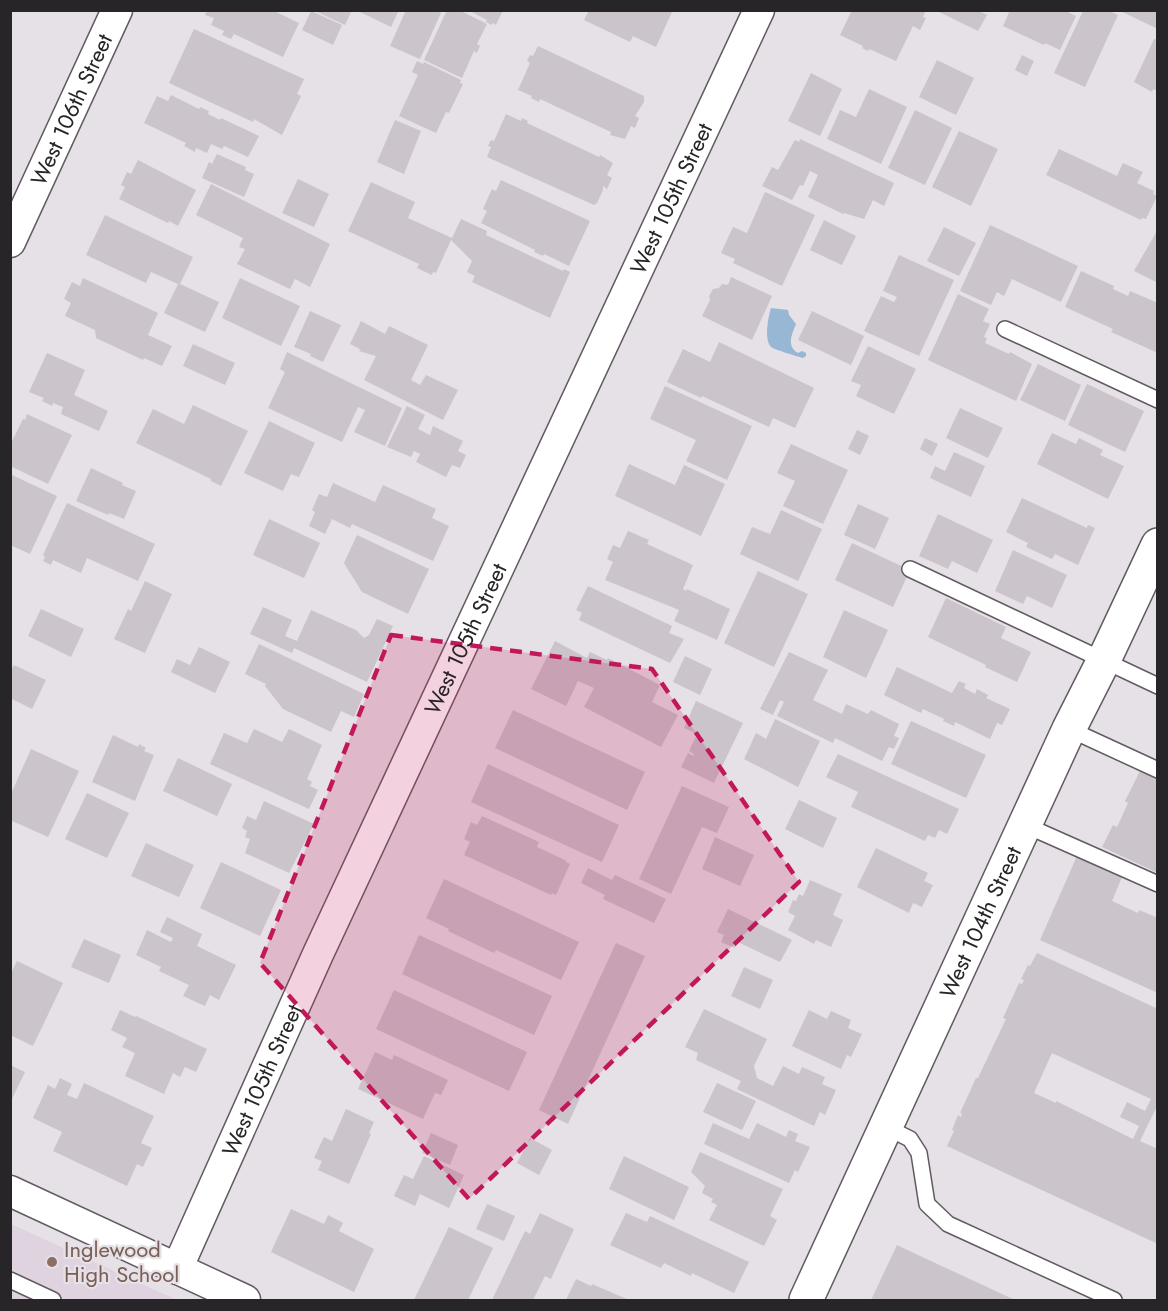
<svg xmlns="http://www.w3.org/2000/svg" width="1168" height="1311" font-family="Jost,sans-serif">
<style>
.built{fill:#dfd3e0}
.water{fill:#98b7d4}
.building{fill:#cbc4cb;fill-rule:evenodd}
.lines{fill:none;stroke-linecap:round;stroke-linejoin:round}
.service-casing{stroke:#615b61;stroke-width:18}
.minor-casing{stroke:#615b61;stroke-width:33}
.tertiary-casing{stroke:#615b61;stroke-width:36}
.service{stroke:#fff;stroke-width:15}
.minor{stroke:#fff;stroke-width:30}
.tertiary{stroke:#fff;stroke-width:33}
.marked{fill:#c2185b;fill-opacity:0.2;stroke:#c2185b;stroke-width:4.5;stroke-dasharray:12 8;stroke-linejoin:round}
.education-dot{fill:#8d6e63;stroke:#e6e0e7;stroke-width:2}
.labels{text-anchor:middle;stroke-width:4.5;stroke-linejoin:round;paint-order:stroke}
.street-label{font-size:22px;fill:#272527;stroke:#e6e0e7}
.education-label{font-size:22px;fill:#785e54;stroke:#e6e0e7;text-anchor:start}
</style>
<rect width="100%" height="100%" fill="#e6e0e7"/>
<!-- built -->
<polygon class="built" points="11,1224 177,1300 11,1300"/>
<!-- water -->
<path class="water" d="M771,308L788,310L789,315L796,324C792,334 786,346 798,353L802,351L806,353V356L803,358C799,357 773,349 771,347C764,339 768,318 771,308Z"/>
<!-- building -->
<g class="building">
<polygon points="207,10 272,10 299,23 283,57 234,34 231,39 222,35 224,31 211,25 214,18 205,15"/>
<polygon points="313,10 352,10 345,25"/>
<polygon points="356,10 399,10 391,27"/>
<polygon points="406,10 436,10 441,13 420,59 390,46"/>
<polygon points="447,10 459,10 487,24 477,44 480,46 477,53 474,51 462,78 424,60"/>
<polygon points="468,10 503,10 496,25 493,23 492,25 486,22 487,20"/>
<polygon points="589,10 673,10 656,47 633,36 630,42 584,20"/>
<polygon points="852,10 857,12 926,10 923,17 926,18 920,30 913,26 896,61 869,49 868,51 862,48 863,46 840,35"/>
<polygon points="935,10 977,10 987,15 978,31"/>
<polygon points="1010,10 1064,10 1076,16 1060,50 1045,43 1044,45 1003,26"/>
<polygon points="1088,10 1108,10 1118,15 1085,87 1054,73 1083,11 1087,12"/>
<polygon points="1118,10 1158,10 1158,29"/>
<polygon points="311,11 342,25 333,45 302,30"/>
<polygon points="194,29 304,79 297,94 301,96 282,135 254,119 253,122 169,83"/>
<polygon points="1154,39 1158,40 1158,91 1153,89 1152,92 1134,82"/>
<polygon points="538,46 644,96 644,102 635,116 639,118 635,128 631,126 625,139 610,135 611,132 540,99 539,102 531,98 532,96 518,90 530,63 527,61 530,55 533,56"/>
<polygon points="1022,55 1034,61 1027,76 1015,70"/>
<polygon points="937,60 974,78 956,115 919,97"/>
<polygon points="417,61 423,64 424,62 461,80 460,83 463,84 449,113 446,112 436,133 399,116 418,75 412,72"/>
<polygon points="811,73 842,89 820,136 788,121"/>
<polygon points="869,89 907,107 881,164 827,139 840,110 856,117"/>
<polygon points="171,95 199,109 200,107 209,111 208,114 220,120 221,118 259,136 248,157 224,146 222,149 211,144 207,153 196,148 195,152 184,146 186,143 144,123 157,96 168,101"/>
<polygon points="915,110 952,128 925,185 888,168"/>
<polygon points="506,114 521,121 522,118 528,121 527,123 599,157 600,155 613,163 607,175 612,178 607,189 603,186 603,190 597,203 594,205 487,157 491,147 488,146 491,140 494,141"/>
<polygon points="395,120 421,131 404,174 377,162"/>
<polygon points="959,131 998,149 971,206 932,187"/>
<polygon points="800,139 894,183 884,206 873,200 864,219 844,213 843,214 808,197 818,175 810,171 803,186 800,185 792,200 762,186 772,167 778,170 795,140 799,142"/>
<polygon points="1059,149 1117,176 1123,163 1143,172 1137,183 1154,191 1153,194 1157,196 1146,219 1142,218 1141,220 1046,175"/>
<polygon points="217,154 246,167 245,170 254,174 244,197 202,178 209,162 212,164"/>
<polygon points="138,160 196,190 178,226 169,221 168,223 119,199 125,187 121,185 127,172 131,174"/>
<polygon points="298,179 329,194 314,227 282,213"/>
<polygon points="501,180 590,221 569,266 544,254 543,256 534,252 535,250 481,223 487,211 483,209 492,189 496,191"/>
<polygon points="371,182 415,202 408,218 452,238 461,219 487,231 486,235 563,271 564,269 570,272 550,318 472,282 475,276 467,272 472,261 451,240 436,273 433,272 432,275 417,268 419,264 348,231"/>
<polygon points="211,184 330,244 310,287 295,279 290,289 237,264 245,249 239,247 243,238 196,215"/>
<polygon points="765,192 815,215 782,286 733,263 735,259 721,253 733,227 747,233"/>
<polygon points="105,215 193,257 180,284 219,302 205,332 164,313 178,284 151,272 146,283 86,255"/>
<polygon points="824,220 856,236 842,265 810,250"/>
<polygon points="990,225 1078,266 1061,302 1012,279 1004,296 997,292 991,305 960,291"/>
<polygon points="944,227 976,243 959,276 927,261"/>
<polygon points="1158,229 1158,281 1156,282 1134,271"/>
<polygon points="899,255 954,280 919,356 864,331 881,296 894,302 897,297 883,291"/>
<polygon points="1081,271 1114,286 1113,289 1128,296 1130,291 1158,303 1158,353 1111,332 1113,329 1065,307"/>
<polygon points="731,277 772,296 752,340 702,316 710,300 709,296 713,289 719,288 722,284 728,285"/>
<polygon points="83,278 158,313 148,335 172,346 162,366 144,358 143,360 96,338 95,330 65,316 71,303 64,299 72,282 80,286"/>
<polygon points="240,278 300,306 281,346 222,318"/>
<polygon points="958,294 989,309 983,321 990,324 984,337 987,338 985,343 1009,354 1010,352 1032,364 1016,401 928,360"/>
<polygon points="310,311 341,325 323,362 310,356 311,354 294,347"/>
<polygon points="812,311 864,336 851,365 798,340"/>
<polygon points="361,321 385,334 389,326 428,345 411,380 420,385 426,375 458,390 443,420 364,380 376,356 359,351 360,349 350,344"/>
<polygon points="719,342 814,388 795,428 773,418 769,427 702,396 701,398 667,382 683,349 710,362"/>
<polygon points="193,344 235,363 225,385 183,366"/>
<polygon points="868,346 916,369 894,414 856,396 861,385 851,381"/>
<polygon points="287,352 402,408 385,446 354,432 365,410 358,407 342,442 268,408 285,372 280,369"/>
<polygon points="47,353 85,370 74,395 108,411 99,431 61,414 63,407 53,403 52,406 42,401 44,398 29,392"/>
<polygon points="1038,364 1081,385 1065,421 1020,400"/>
<polygon points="1087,384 1144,411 1125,452 1068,425"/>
<polygon points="665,386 752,426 727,480 686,461 696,440 650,419"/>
<polygon points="193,405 248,431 221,486 211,481 211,479 136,443 153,409 184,424"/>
<polygon points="407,406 425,415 418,429 430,435 433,426 463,441 458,451 466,455 460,468 452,465 446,477 416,462 420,454 414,451 411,457 387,447"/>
<polygon points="960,408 1003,428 988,458 946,438"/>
<polygon points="27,414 72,435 48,484 10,466 10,441 12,441 23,419 25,420"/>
<polygon points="269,421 315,443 299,477 291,474 283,491 244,473"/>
<polygon points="857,430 869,436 860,455 848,449"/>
<polygon points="1052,433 1076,444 1079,438 1103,450 1100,455 1124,466 1108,499 1037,464"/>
<polygon points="925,438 938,444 932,456 920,449"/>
<polygon points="791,444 848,470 823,524 783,506 795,481 777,473"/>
<polygon points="954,452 985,466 971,497 930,478 935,466 945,471"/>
<polygon points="629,464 675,485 684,465 725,484 701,536 615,496"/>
<polygon points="91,468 123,483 122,485 136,491 124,519 109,513 108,515 76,501"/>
<polygon points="12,475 57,496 30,554 10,545"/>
<polygon points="333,483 375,502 383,485 436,509 432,518 449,526 433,561 352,524 350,528 332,519 325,534 309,526 315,512 312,510 319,494 327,497"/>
<polygon points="1022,498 1087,528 1088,525 1095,528 1078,565 1055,554 1052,559 1026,547 1028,543 1006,532"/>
<polygon points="67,503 155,544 138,581 87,558 81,573 53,560 51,565 43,561 45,557 43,555"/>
<polygon points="858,504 889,518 875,549 844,535"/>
<polygon points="781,510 822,529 798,581 740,554 752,527 770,534"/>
<polygon points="938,514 993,540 977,573 952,561 948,569 919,556"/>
<polygon points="269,519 320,543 304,578 253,555"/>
<polygon points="628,531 649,540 647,544 693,565 683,589 686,591 687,589 730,609 717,640 674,621 679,610 605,580 613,562 607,559 613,545 620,548"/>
<polygon points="357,535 429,569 408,614 362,592 344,563"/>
<polygon points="852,543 910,570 893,607 835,580"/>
<polygon points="1013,550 1067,575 1052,608 1027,596 1023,604 995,591"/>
<polygon points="758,571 808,594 774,667 724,643"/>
<polygon points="145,581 172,594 145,653 114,639 128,609 131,611"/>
<polygon points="588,586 672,626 669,633 684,639 670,663 579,620 582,613 576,610"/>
<polygon points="946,598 1006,627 1001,638 1031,652 1017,682 985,667 986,665 928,637"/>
<polygon points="263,607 292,620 285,636 297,641 311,610 356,630 364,638 369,635 377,619 393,626 367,682 294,648 292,653 250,634"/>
<polygon points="41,609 84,629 71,657 28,636"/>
<polygon points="844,610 888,630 866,678 823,657"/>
<polygon points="555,641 587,658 590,652 607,660 608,658 660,685 652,702 678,715 661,747 584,707 594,688 578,681 566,706 531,689"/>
<polygon points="259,644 364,694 354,717 341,711 331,732 283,709 265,686 266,684 245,674"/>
<polygon points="199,647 230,662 215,693 171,672 177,659 190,665"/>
<polygon points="789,652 828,670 813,700 842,714 846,704 868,714 871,710 899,724 894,736 899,738 894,749 889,747 882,761 835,738 833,743 777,716 784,702 780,700 773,715 760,709"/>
<polygon points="685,656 712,669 700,695 673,682"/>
<polygon points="14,665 46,680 32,709 10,698 10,672"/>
<polygon points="897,667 952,693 959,681 966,684 964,688 975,694 977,689 988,695 986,698 1010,709 1002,725 997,723 990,739 955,722 954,726 943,721 944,719 923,709 921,713 884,695"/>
<polygon points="696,701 743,723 714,783 681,767 688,753 693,756 694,754 689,751 695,738 701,740 702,736 684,728"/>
<polygon points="513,710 645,772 627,810 495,748"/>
<polygon points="775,719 820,741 798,787 744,759 756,733 766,739"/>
<polygon points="911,721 986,755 966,798 891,764"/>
<polygon points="254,729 282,742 289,729 322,745 307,779 312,782 310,786 318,790 309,809 210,764 224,733 247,743"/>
<polygon points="113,735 138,747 139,744 146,748 144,751 154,755 135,801 92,782"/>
<polygon points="31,749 79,771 48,837 10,820 10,796"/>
<polygon points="838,754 959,809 947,834 939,830 935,838 928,835 925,841 851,807 858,792 826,777"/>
<polygon points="178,758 232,784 217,816 163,791"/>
<polygon points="488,764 619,825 602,862 471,802"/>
<polygon points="1140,771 1158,779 1158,873 1102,847 1113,825 1117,827 1128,803 1125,801"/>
<polygon points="682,786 729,807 717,833 702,827 671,894 639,879"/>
<polygon points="87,793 129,813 107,858 65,839"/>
<polygon points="799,800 837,818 823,848 785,829"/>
<polygon points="264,801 314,824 289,873 245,853 250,839 245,837 247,831 242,828 247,816 256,820"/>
<polygon points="482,816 539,842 537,847 567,861 566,862 570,864 556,895 552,893 551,895 464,855 470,842 464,839 471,822 477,825"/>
<polygon points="715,837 754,855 740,886 702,869"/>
<polygon points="146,843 194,865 179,897 131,876"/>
<polygon points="876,848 928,873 924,881 933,885 922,907 913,903 909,913 857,887"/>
<polygon points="1077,856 1122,877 1112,901 1138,913 1139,910 1158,918 1158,993 1040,940"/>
<polygon points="221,862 281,890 260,936 200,908"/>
<polygon points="588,868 612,880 615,875 666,899 654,923 603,899 605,895 581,883"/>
<polygon points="444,879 579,942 561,980 496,950 494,953 448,931 449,929 426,918"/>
<polygon points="810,880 842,894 833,915 843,920 831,947 816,940 814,944 788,930 795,916 788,912 793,900 796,901 799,894 803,896"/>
<polygon points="728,909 792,940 780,962 738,942 735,948 721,942 724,935 717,932"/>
<polygon points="167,917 202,934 197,946 236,965 219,1000 210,995 205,1006 183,996 189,985 159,971 161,967 136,955 147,930 171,942 173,938 160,932"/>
<polygon points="419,935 552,996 534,1035 402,974"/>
<polygon points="84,939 121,955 109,983 71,967"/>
<polygon points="616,943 645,956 568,1124 539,1110"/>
<path d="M1037,953L1158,1009V1104L1140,1141L1158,1149V1244L947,1146L954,1131L952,1130L958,1115L961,1117L962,1113H960L976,1078H978L1006,1019L1003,1018L1019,983L1022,984L1024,980L1021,979L1028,965L1030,966ZM1052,1053L1151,1099L1145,1111L1127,1102L1120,1117L1139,1126L1133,1139L1056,1101V1103L1034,1093Z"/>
<polygon points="17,961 63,983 33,1046 10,1035 10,975"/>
<polygon points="744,967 773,980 760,1009 731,996"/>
<polygon points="394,990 527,1052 509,1091 376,1029"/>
<polygon points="704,1009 767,1039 754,1066 757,1078 773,1086 783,1066 799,1074 802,1067 825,1077 822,1084 836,1090 825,1115 820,1112 814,1126 737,1089 741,1081 696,1060 698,1053 685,1047"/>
<polygon points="120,1010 135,1017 136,1016 207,1049 196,1072 185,1067 180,1077 173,1073 164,1094 125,1076 135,1053 122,1047 127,1038 111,1030"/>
<polygon points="809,1010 827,1019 831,1011 851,1020 848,1028 862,1034 851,1057 847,1055 841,1069 792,1046"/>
<polygon points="375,1052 392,1060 394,1055 448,1080 441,1095 435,1093 423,1119 358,1089"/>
<polygon points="10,1065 25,1072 10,1103"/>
<polygon points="60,1078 72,1084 67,1095 77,1099 84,1083 154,1116 141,1143 152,1148 143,1167 137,1164 127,1186 53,1151 62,1132 33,1118 48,1085 55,1089"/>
<polygon points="717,1083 756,1101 742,1130 703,1112"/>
<polygon points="346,1109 374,1122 369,1133 371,1134 349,1184 318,1170 322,1161 314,1158 324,1137 332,1141"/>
<polygon points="713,1123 749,1139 757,1123 786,1137 789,1130 798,1134 795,1141 810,1147 798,1172 795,1170 789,1183 704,1144"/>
<polygon points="431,1133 458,1145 450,1165 422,1153"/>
<polygon points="530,1138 552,1150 539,1175 517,1163"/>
<polygon points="700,1152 783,1189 770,1216 777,1220 764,1246 709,1220 717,1205 711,1202 713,1199 702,1193 705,1186 691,1172"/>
<polygon points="424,1156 464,1175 449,1208 420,1194 415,1206 394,1196 404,1175 413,1179"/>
<polygon points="624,1156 689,1187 674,1220 609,1189"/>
<polygon points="487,1204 515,1216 504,1241 476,1229"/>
<polygon points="291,1209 324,1224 328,1215 343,1223 339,1231 374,1249 354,1292 271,1252"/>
<polygon points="540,1213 574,1229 551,1279 545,1276 533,1300 492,1300 525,1231 530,1234"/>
<polygon points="626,1213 647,1222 650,1216 749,1262 734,1293 692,1273 691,1276 664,1263 661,1268 610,1245"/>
<polygon points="449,1227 493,1248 468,1300 414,1300"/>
<polygon points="897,1245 920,1256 1015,1300 871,1300"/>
<polygon points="576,1279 591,1286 592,1284 629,1300 566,1300"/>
</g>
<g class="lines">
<!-- service casing -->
<g class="service-casing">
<g id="service">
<polyline points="1005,329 1158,400"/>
<polyline points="910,569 1158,686"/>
<polyline points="1069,729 1158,770"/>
<polyline points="1025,825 1158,884"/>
<polyline points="886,1127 910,1139 919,1153 927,1204 948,1224 1114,1300"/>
<polyline points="10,1280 53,1300"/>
</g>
</g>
<!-- minor casing -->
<g class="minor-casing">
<g id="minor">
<path id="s1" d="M10,242L117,10"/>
<polyline points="10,1191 245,1300"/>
<path id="s2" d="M177,1269L318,954L759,10"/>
</g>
</g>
<!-- tertiary casing -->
<g class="tertiary-casing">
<g id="tertiary">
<path id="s3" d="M806,1300L1069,729L1104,660L1158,545"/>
</g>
</g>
<!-- service -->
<use href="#service" class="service"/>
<!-- minor -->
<use href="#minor" class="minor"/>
<!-- tertiary -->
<use href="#tertiary" class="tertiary"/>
</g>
<!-- marked area -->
<path class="marked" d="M391,635L652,669L799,882L469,1199L260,963Z"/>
<!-- markers -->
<circle class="education-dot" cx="52" cy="1262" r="6"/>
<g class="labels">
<!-- street labels -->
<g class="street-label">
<text dy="8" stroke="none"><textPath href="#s1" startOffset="146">West 106th Street</textPath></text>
<text dy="8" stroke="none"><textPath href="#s2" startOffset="1179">West 105th Street</textPath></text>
<text dy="8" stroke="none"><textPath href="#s2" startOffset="693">West 105th Street</textPath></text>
<text dy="8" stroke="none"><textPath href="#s3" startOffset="416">West 104th Street</textPath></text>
<text dy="8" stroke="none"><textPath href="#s2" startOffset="207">West 105th Street</textPath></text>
</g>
<!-- education labels -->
<g class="education-label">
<text x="64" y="1257">Inglewood<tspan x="64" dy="25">High School</tspan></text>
</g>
</g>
<!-- border -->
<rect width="1168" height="1311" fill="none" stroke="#272527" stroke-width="24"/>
</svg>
